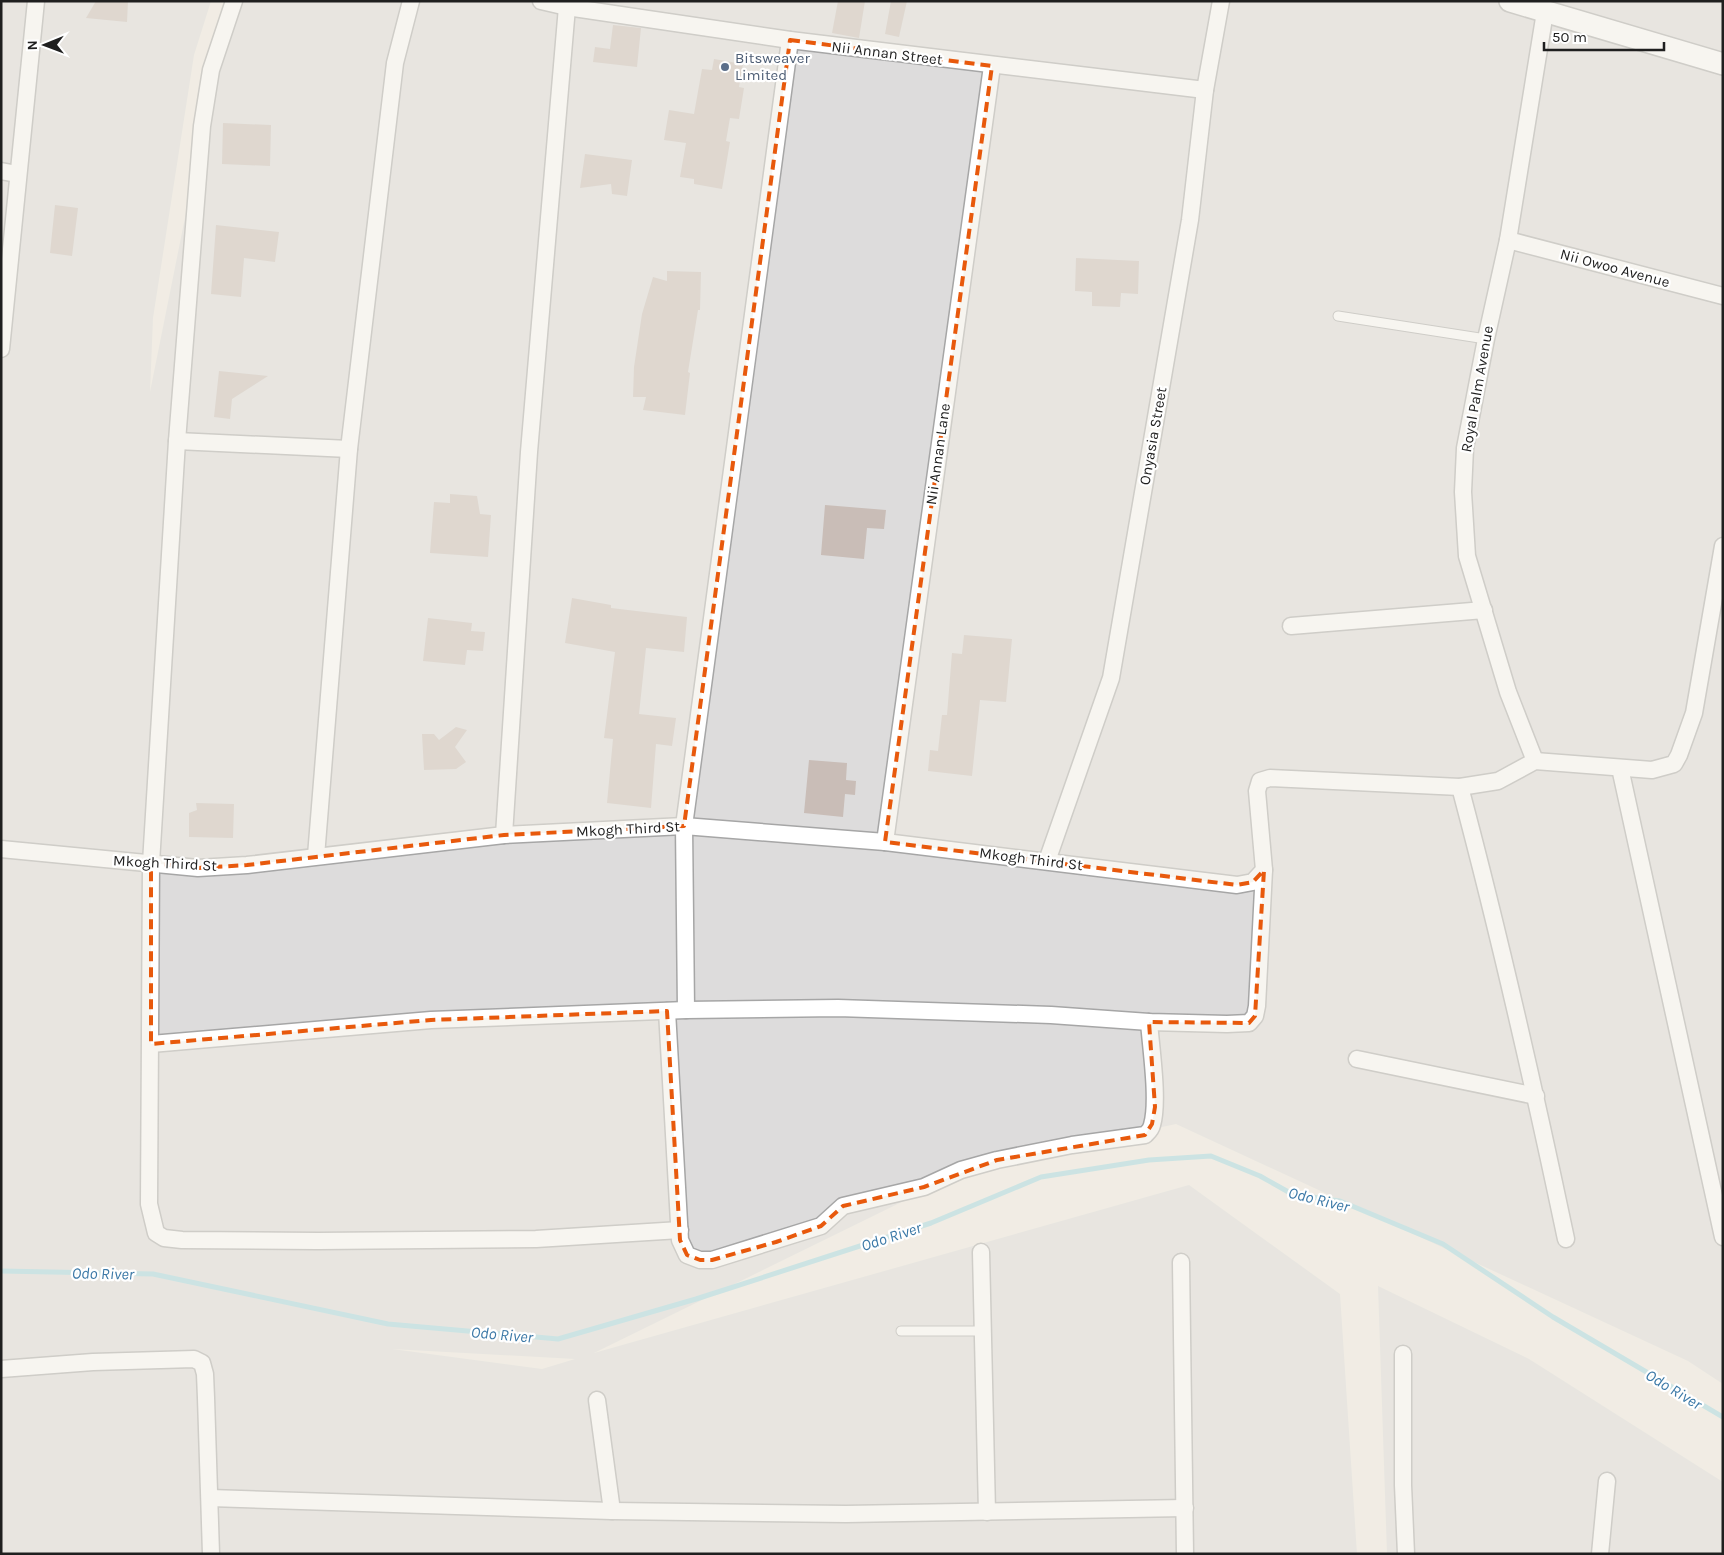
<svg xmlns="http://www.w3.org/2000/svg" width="1724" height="1555" font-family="Karla,sans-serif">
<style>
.residential{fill:#dddcdc;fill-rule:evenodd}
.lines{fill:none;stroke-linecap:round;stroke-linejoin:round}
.stream{stroke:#a0d8e2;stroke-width:5}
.building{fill:#c9bdb7}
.service-casing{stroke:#a6a6a6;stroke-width:11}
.minor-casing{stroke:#a6a6a6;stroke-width:19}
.tertiary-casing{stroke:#a6a6a6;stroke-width:24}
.service{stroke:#fff;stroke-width:9}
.minor{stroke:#fff;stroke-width:16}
.tertiary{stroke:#fff;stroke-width:21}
.marked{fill:none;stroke:#e8590c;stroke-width:4;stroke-dasharray:10 6;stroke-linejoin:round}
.service-dot{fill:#5c6f8a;stroke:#fff;stroke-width:2}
.labels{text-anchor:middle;stroke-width:4.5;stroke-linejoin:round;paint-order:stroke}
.street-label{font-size:15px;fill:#1f1f1f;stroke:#fff}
.service-label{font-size:15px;fill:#4e5e75;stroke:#fff;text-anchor:start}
.water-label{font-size:16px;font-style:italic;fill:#3c79a7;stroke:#fff}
</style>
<rect width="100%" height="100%" fill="#f1ece4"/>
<!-- residential -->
<g class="residential">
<path d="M1,1H211L194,55L153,318L150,392L201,138L240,1H1723V1384L1688,1361L1176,1124L973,1167L594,1353L1189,1185L1340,1294L1357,1554H1ZM392,1349L575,1359L542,1369Z"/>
<polygon points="1378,1286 1529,1359 1723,1482 1723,1554 1387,1554"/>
</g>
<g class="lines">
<!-- stream -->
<polyline class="stream" points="1,1271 153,1274 388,1324 558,1339 696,1299 931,1223 1041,1177 1149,1160 1211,1156 1260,1176 1292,1194 1340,1201 1443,1244 1553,1317 1723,1417"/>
</g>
<!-- building -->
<g class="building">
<polygon points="96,1 128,1 127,22 86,18"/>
<polygon points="838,1 865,1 859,38 832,33"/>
<polygon points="891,1 907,1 899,37 885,34"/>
<polygon points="613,25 641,28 637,67 593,62 595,47 610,49"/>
<polygon points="714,59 743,64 739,87 744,88 739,119 730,118 726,141 730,142 722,189 694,184 694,179 680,177 686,143 664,140 669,110 694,114 702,69 712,70"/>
<polygon points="223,123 271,125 270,166 222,164"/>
<polygon points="585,154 632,160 627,196 612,194 611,184 580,188"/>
<polygon points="55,205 78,208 72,256 50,253"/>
<polygon points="216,225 279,232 275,262 244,258 241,297 211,294"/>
<polygon points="1076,258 1139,261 1138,294 1121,293 1120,307 1092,306 1092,292 1075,291"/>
<polygon points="667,271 701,272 700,310 698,310 688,372 690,373 685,415 643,410 646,397 633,397 634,367 642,314 653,277 667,281"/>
<polygon points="219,371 268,376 232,399 230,419 214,417"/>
<polygon points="450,494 477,496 480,514 491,515 488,557 430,553 434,502 450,503"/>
<polygon points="825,505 886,510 884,529 867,528 864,559 821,555"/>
<polygon points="572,598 611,605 611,608 687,617 684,652 646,648 639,714 676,718 672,746 656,744 651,808 607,803 613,739 604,738 615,652 565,643"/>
<polygon points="428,618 472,623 471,631 485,632 483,651 467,650 465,665 423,661"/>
<polygon points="964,635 1012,639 1006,702 980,700 972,776 928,771 930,750 938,751 942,715 947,715 952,653 962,654"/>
<polygon points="456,727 467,730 455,747 466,762 456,769 424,770 422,734 434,734 439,740"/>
<polygon points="809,760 847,763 846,780 856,781 855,795 845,794 843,817 804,813"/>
<polygon points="196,803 234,804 233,838 189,837 189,813 197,810"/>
</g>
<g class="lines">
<!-- service casing -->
<g class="service-casing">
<g id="service">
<polyline points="1338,316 1486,339"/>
<polyline points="901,1331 983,1331"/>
</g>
</g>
<!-- minor casing -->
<g class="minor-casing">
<g id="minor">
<polyline points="234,1 211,70 202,126 177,441 151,863 149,1204 156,1233 164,1238 182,1240 318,1241 536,1239 680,1230"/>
<polyline points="541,1 567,7 790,40 1205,90"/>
<polyline points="1,171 17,174"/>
<polyline points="1508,240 1723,296"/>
<polyline points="1,349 36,1"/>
<polyline points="177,441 349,449"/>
<polyline points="1291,626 1484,610"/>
<polyline points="1535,761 1508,692 1467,556 1463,492 1465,448 1486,339 1508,240 1545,12"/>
<polyline points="1620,768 1723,1237"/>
<path d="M1460,787C1500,937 1534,1087 1566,1239"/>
<polyline points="504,835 529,452 567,7"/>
<polyline points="885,842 992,66"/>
<polyline points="1,849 198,868 247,865 504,835 684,826 885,842 1237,885 1253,882 1264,870 1257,791 1260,781 1270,778 1460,787 1498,781 1535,761 1652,770 1674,764 1679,755 1694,713 1723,546"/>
<polyline points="316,856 349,449 395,63 411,1"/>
<polyline points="1047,861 1111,678 1190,220 1205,90 1221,1"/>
<polyline points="686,1010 684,826 790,40"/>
<path d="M667,1011L680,1240L687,1255L700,1260H712L821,1226L843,1206L924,1187L961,1170L997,1160L1072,1145L1145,1135C1148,1132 1151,1130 1152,1125C1159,1101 1151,1049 1149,1022"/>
<polyline points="151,1044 431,1020 686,1010 838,1008 1051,1015 1149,1022 1227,1024 1249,1023 1255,1016 1257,1006 1264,870"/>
<polyline points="1357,1059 1536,1096"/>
<polyline points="981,1252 987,1512"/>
<polyline points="1181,1262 1185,1554"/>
<polyline points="1403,1354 1403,1485 1406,1554"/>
<polyline points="1,1369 93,1362 194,1359 202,1363 205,1374 206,1398 211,1554"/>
<polyline points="597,1400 612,1511"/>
<polyline points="210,1498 612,1511 846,1514 1185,1508"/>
<polyline points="1600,1554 1607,1481"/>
</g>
</g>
<!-- tertiary casing -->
<g class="tertiary-casing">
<polyline id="tertiary" points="1510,1 1723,64"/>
</g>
<!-- service -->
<use href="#service" class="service"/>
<!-- minor -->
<use href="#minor" class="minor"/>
<!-- tertiary -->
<use href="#tertiary" class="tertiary"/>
</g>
<!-- marked area -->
<path d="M0 0H1724V1555H0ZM790,40L992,66L885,842L1237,885L1253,882L1264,870L1255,1016L1249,1023L1149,1022L1155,1107L1152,1124L1145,1135L997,1160L924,1187L843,1206L821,1226L776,1242L712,1260H700L687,1255L680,1240L667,1011L431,1020L151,1044V863L198,868L247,865L504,835L684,826Z" fill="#f1ece4" fill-opacity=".55" fill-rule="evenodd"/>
<path class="marked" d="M790,40L992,66L885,842L1237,885L1253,882L1264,870L1255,1016L1249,1023L1149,1022L1155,1107L1152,1124L1145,1135L997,1160L924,1187L843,1206L821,1226L776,1242L712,1260H700L687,1255L680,1240L667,1011L431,1020L151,1044V863L198,868L247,865L504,835L684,826Z"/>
<!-- markers -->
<circle class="service-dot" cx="725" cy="67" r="5"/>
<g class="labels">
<!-- street labels -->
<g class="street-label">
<text transform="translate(887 53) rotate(7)" y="5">Nii Annan Street</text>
<text transform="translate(1615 268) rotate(15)" y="5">Nii Owoo Avenue</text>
<text transform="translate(1477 389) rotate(-80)" y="5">Royal Palm Avenue</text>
<text transform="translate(1153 436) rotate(-80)" y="5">Onyasia Street</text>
<text transform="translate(938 454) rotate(-82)" y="5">Nii Annan Lane</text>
<text transform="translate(628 829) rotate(-3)" y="5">Mkogh Third St</text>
<text transform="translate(1031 859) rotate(7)" y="5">Mkogh Third St</text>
<text transform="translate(165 863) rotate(3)" y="5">Mkogh Third St</text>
</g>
<!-- service labels -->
<g class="service-label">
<text x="735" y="63">Bitsweaver<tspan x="735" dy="17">Limited</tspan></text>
</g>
<!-- water labels -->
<g class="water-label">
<text transform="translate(1319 1199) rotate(14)" y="6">Odo River</text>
<text transform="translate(891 1236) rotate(-18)" y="6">Odo River</text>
<text transform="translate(103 1273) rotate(1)" y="6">Odo River</text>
<text transform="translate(502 1334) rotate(5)" y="6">Odo River</text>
<text transform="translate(1674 1389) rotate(31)" y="6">Odo River</text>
</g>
</g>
<!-- border -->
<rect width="1724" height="1555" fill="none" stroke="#1f1f1f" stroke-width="5"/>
<!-- north arrow -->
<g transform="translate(45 45) rotate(269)" stroke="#ffffff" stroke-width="4" paint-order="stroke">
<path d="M0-4L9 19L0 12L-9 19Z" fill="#1f1f1f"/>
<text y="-8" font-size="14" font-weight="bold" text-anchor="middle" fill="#1f1f1f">N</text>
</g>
<!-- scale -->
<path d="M1544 42v8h120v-8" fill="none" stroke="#1f1f1f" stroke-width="2.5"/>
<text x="1552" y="42" font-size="15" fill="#1f1f1f" stroke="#ffffff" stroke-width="4" paint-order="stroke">50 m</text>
</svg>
